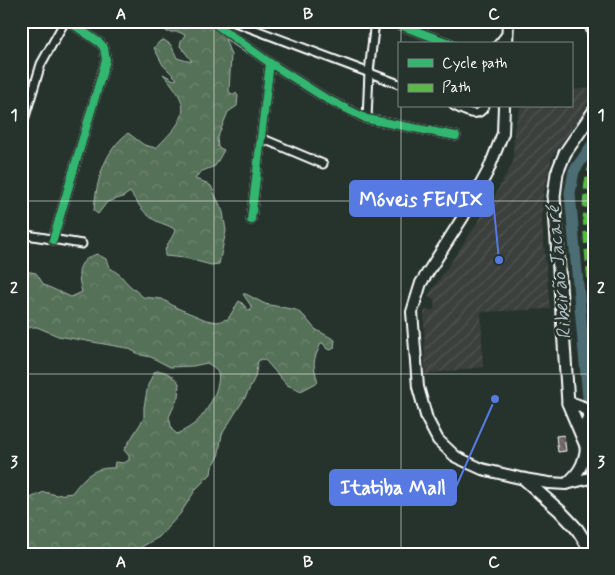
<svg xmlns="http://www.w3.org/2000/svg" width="615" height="575" font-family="Mynerve,sans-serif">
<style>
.industrial{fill:url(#industrial-furrows)}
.forest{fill:url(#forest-crowns);stroke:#aab8ac}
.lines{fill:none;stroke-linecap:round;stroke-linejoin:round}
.river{stroke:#4d6d74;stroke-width:11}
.building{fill:url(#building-back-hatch);stroke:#fff}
.minor-casing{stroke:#fff;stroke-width:11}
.secondary-casing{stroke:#fff;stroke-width:14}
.primary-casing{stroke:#fff;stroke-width:15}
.minor{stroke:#26332d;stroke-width:7}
.secondary{stroke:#26332d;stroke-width:10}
.primary{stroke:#26332d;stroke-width:11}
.quiet{stroke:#58b947;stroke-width:6;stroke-dasharray:12 6;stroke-linecap:butt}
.cycleway-casing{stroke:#26332d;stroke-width:11}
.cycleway{stroke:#33b770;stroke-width:8}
.grid{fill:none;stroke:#fff;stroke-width:1;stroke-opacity:0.55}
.labels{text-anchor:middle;stroke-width:5;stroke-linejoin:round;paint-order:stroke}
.water-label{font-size:20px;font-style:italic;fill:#afbdc0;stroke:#26332d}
.leader{fill:none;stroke:#567ae2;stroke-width:2}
.callout-dot{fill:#567ae2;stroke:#26332d;stroke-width:2}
.callout{fill:#567ae2;stroke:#567ae2;stroke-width:2}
.callout-label{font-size:20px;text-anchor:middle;font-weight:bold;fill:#fff}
.neatline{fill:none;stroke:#fff;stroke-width:2}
.grid-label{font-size:16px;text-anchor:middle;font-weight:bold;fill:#fff}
</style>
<defs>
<pattern id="industrial-furrows" width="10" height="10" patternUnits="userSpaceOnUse" patternTransform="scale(1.25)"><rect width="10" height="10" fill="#3b403e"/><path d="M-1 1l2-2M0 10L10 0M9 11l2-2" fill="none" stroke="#4f5351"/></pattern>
<pattern id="forest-crowns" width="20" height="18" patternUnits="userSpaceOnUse" patternTransform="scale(1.25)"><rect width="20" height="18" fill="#557158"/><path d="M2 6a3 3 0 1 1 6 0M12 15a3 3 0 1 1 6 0" fill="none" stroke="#6e8671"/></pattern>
<pattern id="building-back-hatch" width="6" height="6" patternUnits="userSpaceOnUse" patternTransform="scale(1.25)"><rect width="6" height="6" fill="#6b6064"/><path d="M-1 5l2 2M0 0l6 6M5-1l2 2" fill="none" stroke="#81787b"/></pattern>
</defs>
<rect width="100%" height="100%" fill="#26332d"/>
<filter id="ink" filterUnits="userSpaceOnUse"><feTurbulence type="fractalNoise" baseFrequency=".02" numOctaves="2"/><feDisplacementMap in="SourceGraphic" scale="10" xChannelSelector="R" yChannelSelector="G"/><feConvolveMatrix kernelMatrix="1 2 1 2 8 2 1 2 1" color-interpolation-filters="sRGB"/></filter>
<g filter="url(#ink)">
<!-- industrial -->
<polygon class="industrial" points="594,88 594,96 552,157 543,196 542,224 550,309 481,312 483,367 425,374 424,311 434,310 435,300 428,296 490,204 513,162 514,128 521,106 571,106 571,90"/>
<!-- forest -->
<g class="forest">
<path d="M171,21H212L247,54L225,39L231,55L229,91L231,94L236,93L238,96L237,106L228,112L217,139L218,147L224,150L215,166L200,172L195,179L207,183L211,186L223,212L226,231L219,264L211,265L185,258L165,256C163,246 173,239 175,230C168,224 160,224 153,219C143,213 137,202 130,192L123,197L107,202L98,214L94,211C96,182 104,151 128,133L144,145L156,148C186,118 194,109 163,74L174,80L177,79L163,65L154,48L160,41L164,40L171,45L177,58L187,61H192L180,46L181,41L185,35L179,32H167L163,28V26Z"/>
<path d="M97,254L106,259L109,267L120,275L128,284L143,297L162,299L177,308L206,320L217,322L228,319L239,301L242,303L248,310L251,311V306L243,294H246L265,304L296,310L304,316L315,329L335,340L334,348L331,350L327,349L323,343H321C313,362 312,362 318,382L301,391L287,385L265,360L261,359L258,361L255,377L246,396L222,434L218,458L212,467L211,474L196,489L180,514L159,537L129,554H21V502L44,492L57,495L72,493C84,477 93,467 114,468L115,462L124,463L129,460V456L124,450L144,418V407L148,385L154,372C163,368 173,376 179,383L178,397L169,417L172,430L177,434C183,431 189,428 194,424C205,416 222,387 218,373C216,368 211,365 207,363L193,366L170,367L151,357L141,355L127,348L58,336L37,327H31L21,332V270L36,273L44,285L71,297L82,292C77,273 76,261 97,254Z"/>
</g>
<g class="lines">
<!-- river -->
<polyline class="river" points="594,142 574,171 570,193 588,398 594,405"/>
</g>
<!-- building -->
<polygon class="building" points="564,435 566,451 558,452 556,436"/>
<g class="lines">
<!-- minor casing -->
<g class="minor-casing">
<g id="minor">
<polyline points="211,21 270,63 325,98 367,119 456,136"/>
<polyline points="232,21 399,84"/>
<polyline points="388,21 452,44"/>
<polyline points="498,44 507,33"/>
<path d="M454,106C465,111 478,120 485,106"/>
<polyline points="367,119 369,72 375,21"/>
<polyline points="21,130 41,64 65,21"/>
<polyline points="261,138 323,164"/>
<polyline points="251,220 270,63"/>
<polyline points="21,234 82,244"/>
<polyline points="53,240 106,60 104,48 100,43 68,21"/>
</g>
</g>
<!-- secondary casing -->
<g class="secondary-casing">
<g id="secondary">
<polyline points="589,21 594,35"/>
<polyline points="507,44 508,21"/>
<polyline points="504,106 503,133 488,171 463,217 421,283 412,312 418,387 427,419 438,440 456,457 482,469 524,479 549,483 566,484 594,477"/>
<path d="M567,483C579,473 584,464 586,448"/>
</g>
</g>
<!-- primary casing -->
<g class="primary-casing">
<g id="primary">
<path d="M568,403C578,404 584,407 591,414"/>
<path d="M594,411C582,424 580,446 594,460"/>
<polyline points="584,441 568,403 554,196 557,173 565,153 594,111"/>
<polyline points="591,457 594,481"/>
<polyline points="524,479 560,511 577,529 593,554"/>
</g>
</g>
<!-- minor -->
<use href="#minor" class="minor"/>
<!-- secondary -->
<use href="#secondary" class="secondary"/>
<!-- primary -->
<use href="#primary" class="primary"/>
<!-- quiet -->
<path class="quiet" d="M594,161C577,189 591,279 594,315"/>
<!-- cycleway casing -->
<g class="cycleway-casing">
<g id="cycleway">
<polyline points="211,21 270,63 325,98 367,119 456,136"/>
<polyline points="388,21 452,44"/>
<polyline points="251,220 270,63"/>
<polyline points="53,240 106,60 104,48 100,43 68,21"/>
</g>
</g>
<!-- cycleway -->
<use href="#cycleway" class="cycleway"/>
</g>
</g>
<!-- grid -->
<path class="grid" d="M214,21V554M401,21V44M401,106V554M21,201H594M21,374H594"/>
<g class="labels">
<!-- water labels -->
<g class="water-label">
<text transform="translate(558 273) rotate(-95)" y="7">Ribeirão Jacaré</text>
</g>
</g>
<!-- callouts -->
<path class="leader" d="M499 260L493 199M495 399L456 487"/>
<g class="callout-dot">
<circle cx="499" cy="260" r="5"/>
<circle cx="495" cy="399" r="5"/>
</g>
<g class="callout">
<rect x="350" y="181" width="143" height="35" rx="5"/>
<rect x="330" y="470" width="126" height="35" rx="5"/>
</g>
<g class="callout-label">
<text x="421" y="206">Móveis FENIX</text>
<text x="393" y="494">Itatiba Mall</text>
</g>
<!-- margin -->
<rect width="615" height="575" fill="none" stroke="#26332d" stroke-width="55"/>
<!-- legend -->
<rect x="398" y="42" width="175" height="65" fill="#26332d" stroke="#7d8581"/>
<rect x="408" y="59" width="25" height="8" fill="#33b770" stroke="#7d8581"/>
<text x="442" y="68" font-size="15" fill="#ffffff">Cycle path</text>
<rect x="408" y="84" width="25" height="8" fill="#58b947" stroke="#7d8581"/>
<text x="442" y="92" font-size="15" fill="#ffffff">Path</text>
<rect x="28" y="28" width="560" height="520" class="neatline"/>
<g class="grid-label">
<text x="121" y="19">A</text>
<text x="308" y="19">B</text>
<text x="494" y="19">C</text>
<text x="14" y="120">1</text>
<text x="601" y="120">1</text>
<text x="14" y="293">2</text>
<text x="601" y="293">2</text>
<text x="14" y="467">3</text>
<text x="601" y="467">3</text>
<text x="121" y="567">A</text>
<text x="308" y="567">B</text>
<text x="494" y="567">C</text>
</g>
</svg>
